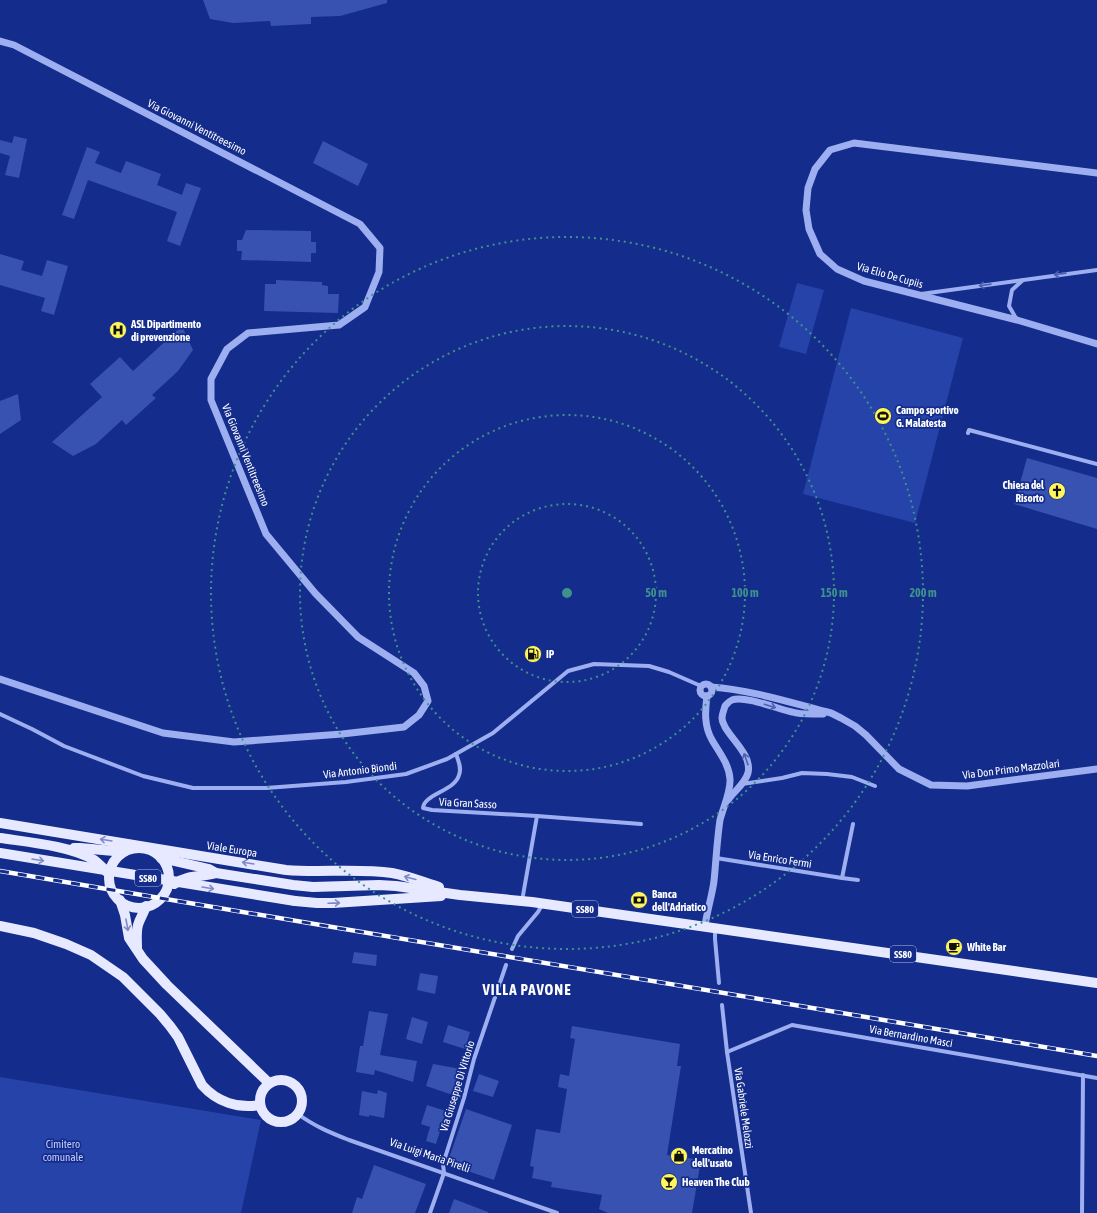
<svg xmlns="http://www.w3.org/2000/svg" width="1097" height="1213" font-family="'Asap Condensed',sans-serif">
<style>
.green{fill:#2643aa}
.building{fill:#3852b2}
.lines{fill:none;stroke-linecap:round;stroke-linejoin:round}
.minor{stroke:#9daff0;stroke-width:4}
.tertiary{stroke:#9daff0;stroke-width:7}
.primary{stroke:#e6e9ff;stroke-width:10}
.rail-casing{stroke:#fff;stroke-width:4.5}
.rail{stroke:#142c8b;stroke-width:3;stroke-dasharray:9;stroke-linecap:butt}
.primary-bridge{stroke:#e6e9ff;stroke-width:10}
.oneway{stroke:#4b60b3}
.oneway2{stroke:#7d8ac5}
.ring{fill:none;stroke:#3f918b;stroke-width:2;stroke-dasharray:2 4}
.labels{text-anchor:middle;stroke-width:3.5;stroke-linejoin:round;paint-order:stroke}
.shield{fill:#142c8b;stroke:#b8c0dc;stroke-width:1}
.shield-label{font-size:10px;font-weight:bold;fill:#fff}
.street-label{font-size:11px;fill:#fff;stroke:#142c8b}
.poi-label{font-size:11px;font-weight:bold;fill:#fff;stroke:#142c8b;text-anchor:start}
.park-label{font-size:11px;fill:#c3cffb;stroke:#142c8b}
.district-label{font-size:15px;font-weight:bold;letter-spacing:1px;fill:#fff;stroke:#142c8b}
.centre{fill:#3f918b;stroke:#142c8b;stroke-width:2}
.ring-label{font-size:12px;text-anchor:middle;font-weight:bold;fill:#3f918b;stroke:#142c8b;stroke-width:3.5;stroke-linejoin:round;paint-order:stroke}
</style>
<rect width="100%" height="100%" fill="#142c8b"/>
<!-- green -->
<g class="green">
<polygon points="797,283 824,290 806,354 779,347"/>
<polygon points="851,308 963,338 915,523 803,494"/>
<polygon points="0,1077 261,1120 241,1213 0,1213"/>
</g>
<!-- building -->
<g class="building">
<polygon points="203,0 387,0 387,3 340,16 311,17 311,24 271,26 270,21 233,23 210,19"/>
<polygon points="14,136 27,139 19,178 5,175 10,156 0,153 0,140 12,143"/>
<polygon points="323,141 368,164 358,186 313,163"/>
<polygon points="87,147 100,152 95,163 121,173 126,161 161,174 157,185 182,195 186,183 201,188 180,246 167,241 177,212 88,180 74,219 62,215"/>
<polygon points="246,230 311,231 311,242 316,242 316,253 311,253 311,262 241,260 242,251 237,251 237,240 242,240"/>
<polygon points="0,254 24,261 21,270 42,276 47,260 68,266 54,315 41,311 45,298 0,285"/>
<polygon points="276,280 322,282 322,285 328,286 328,294 339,294 338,313 264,311 265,284 276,284"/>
<polygon points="182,326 193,350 178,371 152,395 156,398 126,425 122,420 96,444 73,456 52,442 102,397 90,384 120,357 133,371"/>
<polygon points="18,394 21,420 0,434 0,401"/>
<polygon points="1027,458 1097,478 1097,529 1014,504"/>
<polygon points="354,952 377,955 376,966 352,963"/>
<polygon points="420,973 438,976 435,994 417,990"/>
<polygon points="369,1011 388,1014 380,1055 417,1061 413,1082 375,1070 374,1075 356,1072 360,1046 363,1046"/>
<polygon points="412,1017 428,1022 422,1044 406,1039"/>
<polygon points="448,1025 470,1032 465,1049 443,1042"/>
<polygon points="572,1026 680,1044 677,1066 681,1066 667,1155 701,1160 692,1213 608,1213 599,1209 602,1195 551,1187 552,1182 532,1178 534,1167 530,1166 536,1129 560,1133 567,1089 558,1087 560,1074 569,1076 575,1039 570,1038"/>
<polygon points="433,1064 461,1069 453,1095 426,1086"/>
<polygon points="479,1074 499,1081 493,1097 473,1091"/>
<polygon points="378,1090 387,1093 384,1118 369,1115 369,1117 359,1115 362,1091 377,1094"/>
<polygon points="427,1105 446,1111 436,1144 426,1141 430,1127 421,1124"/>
<polygon points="466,1109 512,1125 494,1180 447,1164"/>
<polygon points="374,1165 426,1184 415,1213 352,1213 357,1197 362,1199"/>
<polygon points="454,1199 488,1212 488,1213 449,1213"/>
</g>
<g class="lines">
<!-- minor -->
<g class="minor">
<polyline points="921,294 1097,270"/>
<polyline points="1017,320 1009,306 1012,290 1023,280"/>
<polyline points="968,433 969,430 1097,464"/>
<polyline points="0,714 32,729 64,746 143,776 193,788 266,788 346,782 406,774 447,759 493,733 568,671 594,664 649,666 669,672 701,686"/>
<path d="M456,754C458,760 462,768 459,775C455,791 424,794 423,808L432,810L537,816L522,901"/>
<polyline points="742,784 782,778 802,773 827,774 852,777 875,786"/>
<polyline points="537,816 641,824"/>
<polyline points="716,858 842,878 853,824"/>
<polyline points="842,878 858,880"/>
<polyline points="715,930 715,939 719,983"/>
<polyline points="512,949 518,936 538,912 542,905"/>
<polyline points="722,1005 727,1052 751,1213"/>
<polyline points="727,1052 792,1025 1097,1078"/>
<path d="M298,1114C314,1126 331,1133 349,1140L557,1213"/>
<polyline points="430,1213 444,1173 443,1164 464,1098 474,1059 506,965"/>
<polyline points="1082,1213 1083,1075"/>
</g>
<!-- tertiary -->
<g class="tertiary">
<polyline points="0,41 14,45 360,224 380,248 379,272 365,307 339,325 248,333 227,349 211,379 211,400 266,534 315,593 358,637 414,673 424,686 428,701 419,715 404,727 342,734 234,742 163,733 0,679"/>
<polyline points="1097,173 854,143 830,150 815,169 808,188 806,210 809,229 820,254 837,269 864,281 1017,320 1097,344"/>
<circle cx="706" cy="690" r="6"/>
<path d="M711,687C752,690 792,703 831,713L841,718L855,726L866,735L899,769L931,785L967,786L1097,769"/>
<path d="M728,800C734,791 745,784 748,773C752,756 733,741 725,727C724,724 722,722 722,718C722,714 724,710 725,706C727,704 729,701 732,700C744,695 778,709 792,712C802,715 812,714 823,714"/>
<path d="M705,926C707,911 712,896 714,881C716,861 717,840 720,820C723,808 731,791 730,779C729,764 719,752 712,740C704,726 705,711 707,696"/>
</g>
<!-- primary -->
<g class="primary">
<path d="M0,823L286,870C321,873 357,868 392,873C408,876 423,882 439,887"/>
<path d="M0,838C27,842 72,846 94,860C99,864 103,868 108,873"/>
<polyline points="74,848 80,848 114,851 125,851"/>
<circle cx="139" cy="878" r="30"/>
<polyline points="161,858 209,869 216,873 293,885 313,887 379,885 396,886 460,895 532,902 1097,983"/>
<path d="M174,884C189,874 200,878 216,873"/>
<polyline points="120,900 125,915 129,938 143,959 167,985 269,1083"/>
<polyline points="295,901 317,903 333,903 441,896"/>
<path d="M0,926L34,933L66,944L91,955L123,977L160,1014L170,1026L178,1037L202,1085C217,1102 238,1109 260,1105"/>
<path d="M137,948C137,940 136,932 138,925C140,918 144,913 146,906"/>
<circle cx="281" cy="1101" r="21"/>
</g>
<!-- rail casing -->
<g class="rail-casing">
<polyline id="rail" points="0,871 1097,1056"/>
</g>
<!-- rail -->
<use href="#rail" class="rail"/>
<!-- primary-bridge -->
<polyline class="primary-bridge" points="0,853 295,901"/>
</g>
<!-- one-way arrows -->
<defs><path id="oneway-shaft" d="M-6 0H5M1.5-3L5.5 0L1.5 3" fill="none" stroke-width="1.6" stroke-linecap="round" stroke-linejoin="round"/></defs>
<g class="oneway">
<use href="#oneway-shaft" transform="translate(1060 274) rotate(172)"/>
<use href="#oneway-shaft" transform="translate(985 285) rotate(172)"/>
<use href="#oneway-shaft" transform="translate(770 706) rotate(17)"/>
<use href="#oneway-shaft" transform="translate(746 759) rotate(-109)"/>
</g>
<g class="oneway2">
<use href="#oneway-shaft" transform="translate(106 840) rotate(-171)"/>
<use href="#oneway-shaft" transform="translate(38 860) rotate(9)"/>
<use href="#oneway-shaft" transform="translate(248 863) rotate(-171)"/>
<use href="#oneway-shaft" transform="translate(410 878) rotate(-165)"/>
<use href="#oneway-shaft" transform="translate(208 888) rotate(9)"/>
<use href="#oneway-shaft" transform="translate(334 903) rotate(-2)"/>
<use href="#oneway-shaft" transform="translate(127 925) rotate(80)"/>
</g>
<!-- distance rings -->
<g class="ring">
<circle cx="567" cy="593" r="89"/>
<circle cx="567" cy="593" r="178"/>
<circle cx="567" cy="593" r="267"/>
<circle cx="567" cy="593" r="356"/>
</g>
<!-- icons -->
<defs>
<g id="hospital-disc" transform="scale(0.9)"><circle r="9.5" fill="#fff65c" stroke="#142c8b"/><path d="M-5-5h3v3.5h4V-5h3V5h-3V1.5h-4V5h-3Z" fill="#111"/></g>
<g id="stadium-disc" transform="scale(0.9)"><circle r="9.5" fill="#fff65c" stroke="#142c8b"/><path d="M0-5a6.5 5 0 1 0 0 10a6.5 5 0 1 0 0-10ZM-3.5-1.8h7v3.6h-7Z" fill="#111"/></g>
<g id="church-disc" transform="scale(0.9)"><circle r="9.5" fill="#fff65c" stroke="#142c8b"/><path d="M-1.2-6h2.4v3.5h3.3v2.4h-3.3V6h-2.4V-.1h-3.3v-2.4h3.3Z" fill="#111"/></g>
<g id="fuel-disc" transform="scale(0.9)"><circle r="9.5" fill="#fff65c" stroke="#142c8b"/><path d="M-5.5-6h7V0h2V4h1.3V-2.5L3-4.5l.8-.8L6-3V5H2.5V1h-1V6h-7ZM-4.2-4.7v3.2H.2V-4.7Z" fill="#111"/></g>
<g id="bank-disc" transform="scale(0.9)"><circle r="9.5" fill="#fff65c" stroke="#142c8b"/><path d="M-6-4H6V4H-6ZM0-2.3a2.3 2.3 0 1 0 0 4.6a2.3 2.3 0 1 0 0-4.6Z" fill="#111"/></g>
<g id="cafe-disc" transform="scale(0.9)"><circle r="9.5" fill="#fff65c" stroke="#142c8b"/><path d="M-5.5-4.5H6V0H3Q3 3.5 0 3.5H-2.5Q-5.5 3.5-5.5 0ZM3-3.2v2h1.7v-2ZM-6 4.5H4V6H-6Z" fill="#111"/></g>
<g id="shop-disc" transform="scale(0.9)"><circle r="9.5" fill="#fff65c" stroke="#142c8b"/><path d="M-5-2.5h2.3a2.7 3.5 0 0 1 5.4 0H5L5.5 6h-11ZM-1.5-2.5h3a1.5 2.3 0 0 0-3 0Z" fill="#111"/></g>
<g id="bar-disc" transform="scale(0.9)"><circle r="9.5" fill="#fff65c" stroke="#142c8b"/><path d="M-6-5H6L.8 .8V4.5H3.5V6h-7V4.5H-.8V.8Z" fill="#111"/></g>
</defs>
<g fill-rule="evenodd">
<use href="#hospital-disc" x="118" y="330"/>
<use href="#stadium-disc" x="883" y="416"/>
<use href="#church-disc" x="1057" y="491"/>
<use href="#fuel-disc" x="533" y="654"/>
<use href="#bank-disc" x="639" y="900"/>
<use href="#cafe-disc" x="954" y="947"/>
<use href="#shop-disc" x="679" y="1156"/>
<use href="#bar-disc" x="669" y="1182"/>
</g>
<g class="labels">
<!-- shield labels -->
<g class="shield">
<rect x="135" y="870" width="26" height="16" rx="3"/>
<rect x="572" y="901" width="26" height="16" rx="3"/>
<rect x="890" y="946" width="26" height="16" rx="3"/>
</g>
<g class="shield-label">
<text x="148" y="882">SS80</text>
<text x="585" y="913">SS80</text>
<text x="903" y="958">SS80</text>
</g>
<!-- street labels -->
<g class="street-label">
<text transform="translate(197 127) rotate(27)" y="4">Via Giovanni Ventitreesimo</text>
<text transform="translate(890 275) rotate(16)" y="4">Via Elio De Cupiis</text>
<text transform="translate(246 455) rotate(68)" y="4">Via Giovanni Ventitreesimo</text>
<text transform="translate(1011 769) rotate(-7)" y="4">Via Don Primo Mazzolari</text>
<text transform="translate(360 770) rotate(-7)" y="4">Via Antonio Biondi</text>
<text transform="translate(468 803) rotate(3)" y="4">Via Gran Sasso</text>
<text transform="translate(232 849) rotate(9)" y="4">Viale Europa</text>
<text transform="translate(780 859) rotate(9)" y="4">Via Enrico Fermi</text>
<text transform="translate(911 1036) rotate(10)" y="4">Via Bernardino Masci</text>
<text transform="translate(457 1086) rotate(-73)" y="4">Via Giuseppe Di Vittorio</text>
<text transform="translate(744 1108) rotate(82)" y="4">Via Gabriele Melozzi</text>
<text transform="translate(430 1155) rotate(19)" y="4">Via Luigi Maria Pirelli</text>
</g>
<!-- poi labels -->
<g class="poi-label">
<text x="131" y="328">ASL Dipartimento<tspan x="131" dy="13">di prevenzione</tspan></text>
<text x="896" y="414">Campo sportivo<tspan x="896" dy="13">G. Malatesta</tspan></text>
<text x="1044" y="489" text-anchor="end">Chiesa del<tspan x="1044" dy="13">Risorto</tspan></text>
<text x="546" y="658">IP</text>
<text x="652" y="898">Banca<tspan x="652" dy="13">dell'Adriatico</tspan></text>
<text x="967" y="951">White Bar</text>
<text x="692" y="1154">Mercatino<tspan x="692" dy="13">dell'usato</tspan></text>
<text x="682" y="1186">Heaven The Club</text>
</g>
<!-- park labels -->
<g class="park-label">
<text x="63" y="1148">Cimitero<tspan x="63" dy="13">comunale</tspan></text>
</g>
<!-- district labels -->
<g class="district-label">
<text x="527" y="995">VILLA PAVONE</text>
</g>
</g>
<circle cx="567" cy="593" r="6" class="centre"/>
<g class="ring-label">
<text x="656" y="597">50 m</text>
<text x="745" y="597">100 m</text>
<text x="834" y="597">150 m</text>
<text x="923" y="597">200 m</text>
</g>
</svg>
